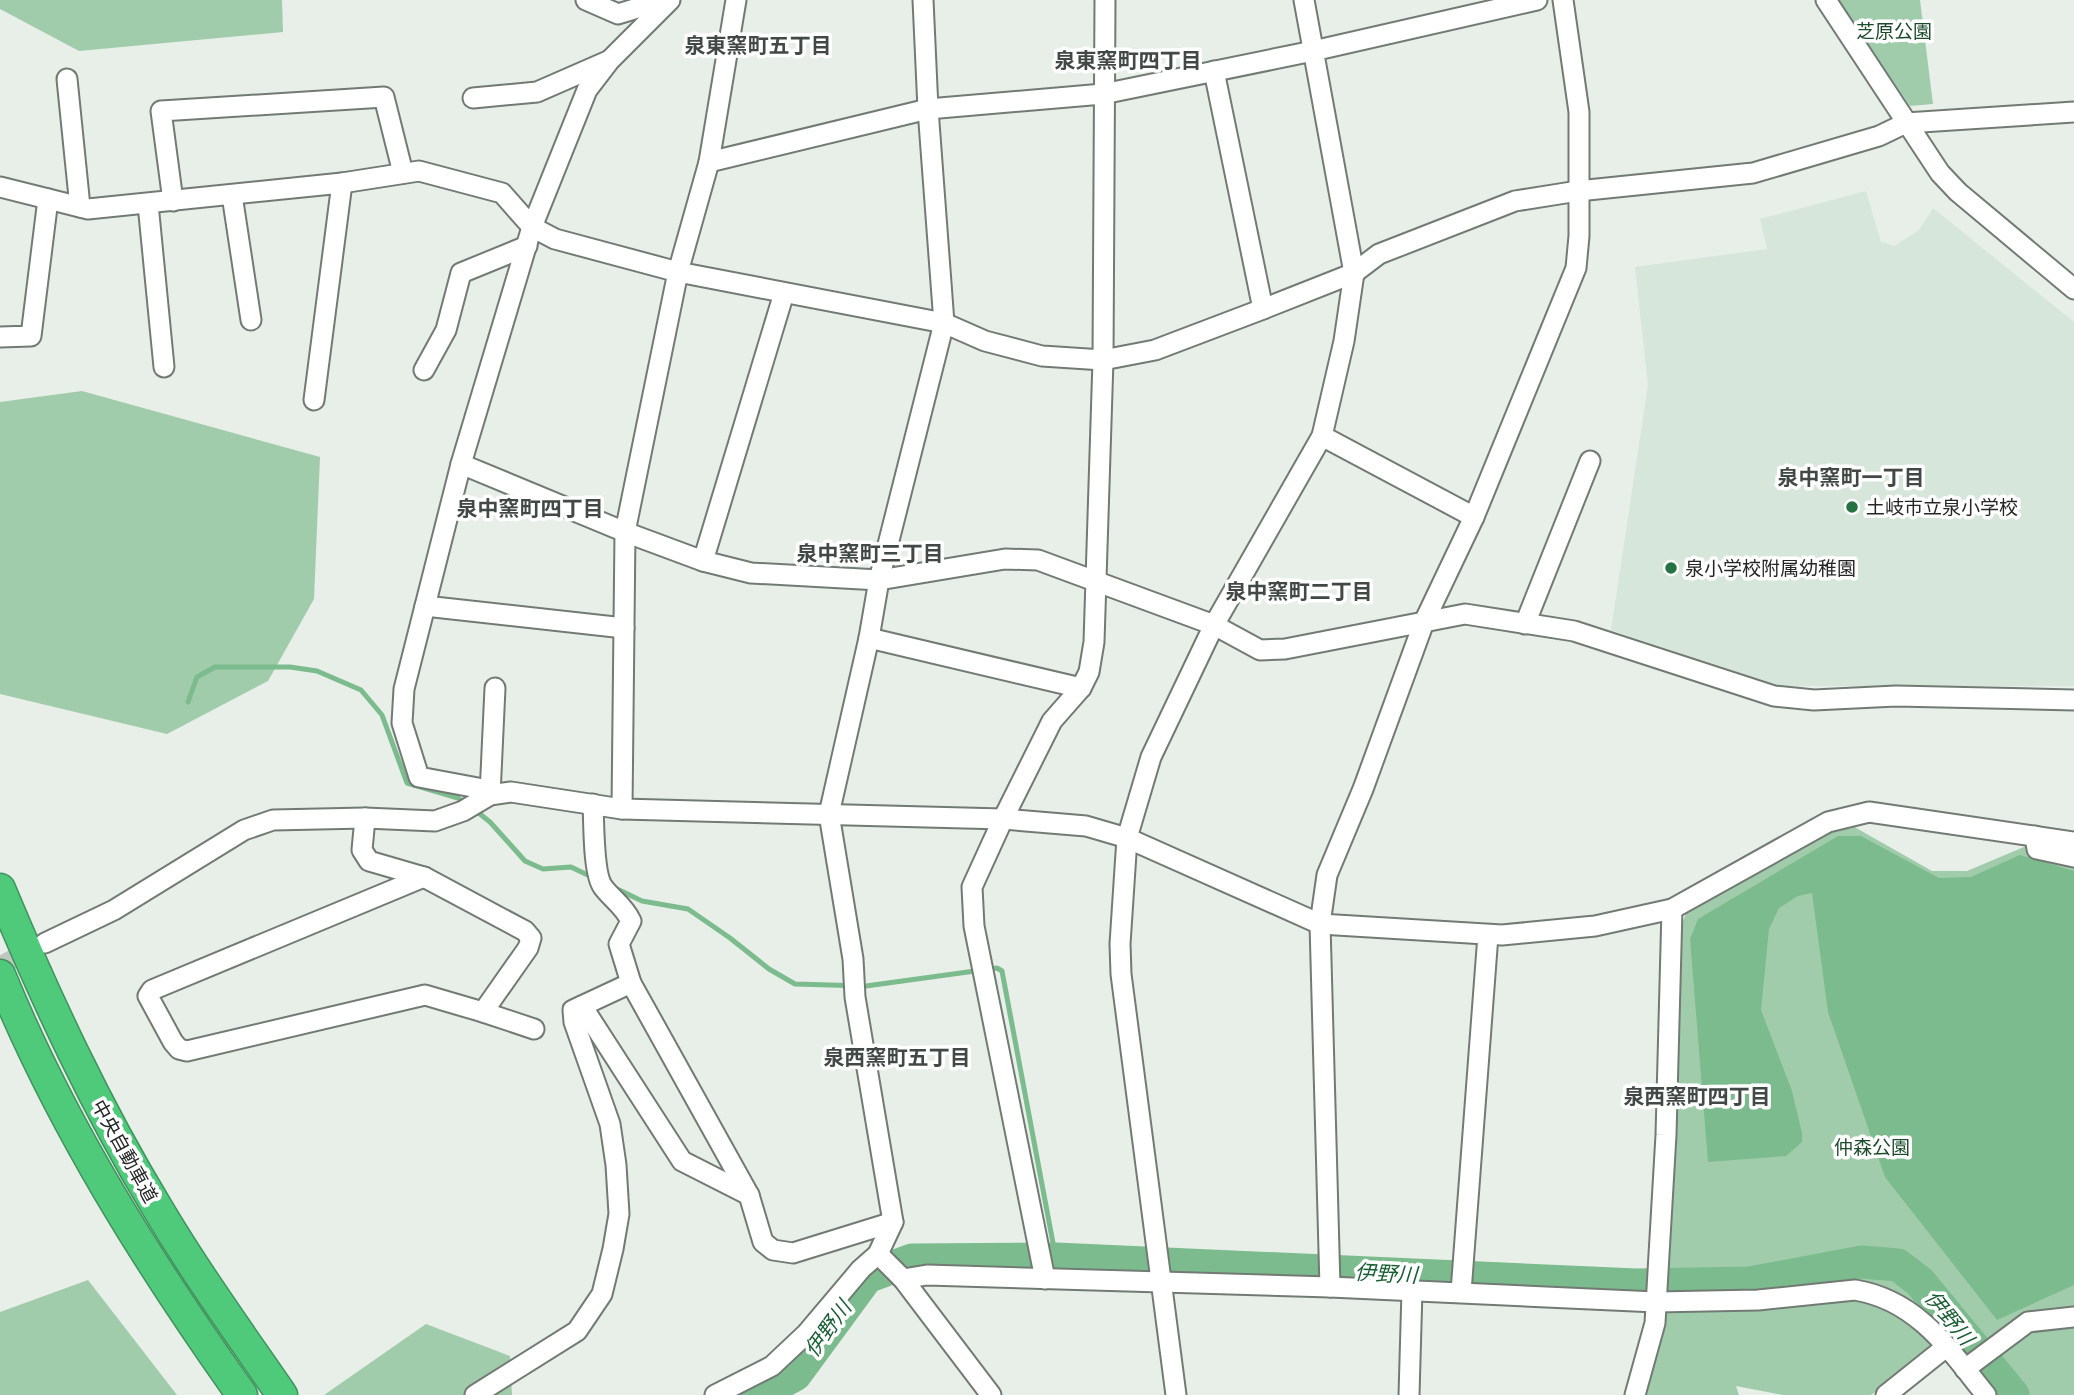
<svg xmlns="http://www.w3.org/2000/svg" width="2074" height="1395" font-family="Quicksand,'Noto Sans JP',sans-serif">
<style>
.built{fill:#d6e6da}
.green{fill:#a1ccac}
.water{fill:#7cbb8d}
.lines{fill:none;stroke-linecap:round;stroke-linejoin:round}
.stream{stroke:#7cbb8d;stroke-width:5}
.river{stroke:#7cbb8d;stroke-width:33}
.minor-tunnel{stroke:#c0c7c1;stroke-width:19;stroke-dasharray:19 10;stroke-linecap:butt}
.minor-casing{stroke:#727a74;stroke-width:23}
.highway-casing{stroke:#40915d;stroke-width:33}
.minor{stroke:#fff;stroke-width:19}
.highway{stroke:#4fca7b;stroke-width:30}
.poi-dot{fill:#257342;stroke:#fff;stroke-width:2.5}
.labels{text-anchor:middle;stroke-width:7;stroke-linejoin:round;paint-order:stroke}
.park-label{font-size:19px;fill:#1c4b2c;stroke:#fff}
.poi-label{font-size:19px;fill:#242725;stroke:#fff;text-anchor:start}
.street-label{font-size:19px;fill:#242725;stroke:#fff}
.neighbourhood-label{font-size:21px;font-weight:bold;fill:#424944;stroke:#fff}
.water-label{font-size:21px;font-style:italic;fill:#195f34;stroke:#fff}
</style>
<rect width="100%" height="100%" fill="#e7efe8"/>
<!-- built -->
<polygon class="built" points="1866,191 1881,242 1894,246 1919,230 1933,208 2074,322 2074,686 1781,686 1611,630 1648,385 1635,267 1767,249 1760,219"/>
<!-- green -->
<g class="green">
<polygon points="0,0 282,0 283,32 79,51 0,9"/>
<polygon points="1838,0 1920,0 1933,104 1910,106"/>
<polygon points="82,391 320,457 314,599 268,681 167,734 0,694 0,402"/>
<polygon points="1851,825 1932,871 1967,871 2031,844 2074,851 2074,1395 2025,1395 1966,1326 1871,1395 1783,1395 1736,1386 1739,1395 1641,1395 1677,939 1686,913 1820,834"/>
<polygon points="88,1280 177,1395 0,1395 0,1312"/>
<polygon points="426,1324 510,1356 512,1395 324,1395"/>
</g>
<!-- water -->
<polygon class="water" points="1838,836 1861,836 1939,878 1971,877 2020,855 2074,871 2074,1285 1997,1320 1885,1177 1828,1012 1812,893 1798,896 1779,908 1769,929 1761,1010 1792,1091 1802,1133 1802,1142 1786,1156 1708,1162 1690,939 1698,919"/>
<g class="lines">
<!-- stream -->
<g class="stream">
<polyline points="188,702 197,677 215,667 290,667 317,671 361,690 382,715 407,783 458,798 467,805"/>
<polyline points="475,810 490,822 525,861 543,869 571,867 594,878"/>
<polyline points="615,888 642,901 688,909 730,938 769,969 795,984 866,986 997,968 1002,971 1056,1259"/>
</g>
<!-- river -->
<polyline class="river" points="757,1395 795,1375 867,1277 912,1260 1056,1259 1636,1285 1750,1283 1862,1262 1898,1265 1920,1282 2013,1395"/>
<!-- minor-tunnel -->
<polyline class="minor-tunnel" points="0,966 37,946"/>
<!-- minor casing -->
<g class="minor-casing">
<g id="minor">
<polyline points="586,0 618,14 664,0"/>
<polyline points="1826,0 1940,173 1958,192 2074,289"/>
<polyline points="1214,71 1263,309"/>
<polyline points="67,79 80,207"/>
<polyline points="473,98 537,92 608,61"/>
<polyline points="709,162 928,109 1103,94 1313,51 1537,0"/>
<polyline points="0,187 88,209 342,183 419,171 502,193 532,227 555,239 678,272 944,323 985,341 1042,356 1103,360 1155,350 1263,309 1354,273 1379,254 1515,201 1578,191 1753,173 1879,136 1906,123 2074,112"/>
<polyline points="232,195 251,320"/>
<polyline points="173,201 161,111 384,97 403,173"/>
<polyline points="148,204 164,367"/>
<polyline points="0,337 31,336 48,199"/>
<polyline points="424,370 446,330 461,273 527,246"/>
<polyline points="314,400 342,183"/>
<polyline points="1322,436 1474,517"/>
<polyline points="461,464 625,532 703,561 751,573 879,580 1005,559 1038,560 1214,625 1260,650 1285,649 1465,614 1574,631 1774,696 1814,700 1896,696 2074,700"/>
<polyline points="703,561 784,293"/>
<polyline points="425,606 624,628"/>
<polyline points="1525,624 1590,461"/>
<polyline points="869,638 1081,688"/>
<polyline points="490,795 478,788 419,777 402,723 404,689 461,464 532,227 587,90 610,60 670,0"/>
<polyline points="490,795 495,688"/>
<path d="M593,804C594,822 593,874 603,887C612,899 624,906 631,921L619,944L631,983L749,1195L763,1242L773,1250L793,1253L893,1222"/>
<polyline points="622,809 625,532 678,272 709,162 736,0"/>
<polyline points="365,818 362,850 369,861 424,877 525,931 531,938 528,948 483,1012"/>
<polyline points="2035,836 2037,849 2074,857"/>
<polyline points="424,877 152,990 148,996 173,1042 179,1049 187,1051 425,995 483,1012 534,1029"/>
<polyline points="45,943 114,910 244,830 273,820 365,818 435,821 463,811 490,795 511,792 622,809 1003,819 1086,826 1127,838 1320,924 1502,935 1595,926 1672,909 1828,822 1869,812 2074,842"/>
<polyline points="582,1006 682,1161 749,1195"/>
<polyline points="878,1254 903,1279 991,1395"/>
<path d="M903,1279L927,1275L1330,1287L1656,1302L1758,1300L1855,1290C1917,1300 1949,1349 1986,1395"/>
<polyline points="1045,1279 974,926 972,887 1003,819 1052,721 1081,688 1089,672 1094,642 1103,360 1105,0"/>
<polyline points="1330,1287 1320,924 1327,875 1363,789 1424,622 1474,517 1576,268 1579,236 1579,112 1563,0"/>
<polyline points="1461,1292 1488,935"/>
<polyline points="1965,1369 2028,1322 2074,1317"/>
<polyline points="475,1395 577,1331 602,1294 613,1249 619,1214 616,1165 610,1124 574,1022 573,1010 631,983"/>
<polyline points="715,1395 772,1366 807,1333 861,1269 878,1254 893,1222 855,997 853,959 829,814 869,638 879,580 944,323 928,109 923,0"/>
<polyline points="1176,1395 1121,974 1120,944 1127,838 1151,757 1214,625 1322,436 1344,341 1354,273 1304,0"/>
<polyline points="1409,1395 1412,1290"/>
<polyline points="1635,1395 1655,1323 1666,1135 1672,909"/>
<polyline points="1886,1395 1946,1347"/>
</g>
</g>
<!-- highway casing -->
<g class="highway-casing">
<g id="highway">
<path d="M0,889C46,999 96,1107 158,1209C196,1273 240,1334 282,1395"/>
<path d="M0,975C61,1125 149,1264 242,1395"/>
</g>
</g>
<!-- minor -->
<use href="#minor" class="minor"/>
<!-- highway -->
<use href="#highway" class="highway"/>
</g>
<!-- markers -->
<g class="poi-dot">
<circle cx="1852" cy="507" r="7"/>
<circle cx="1671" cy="568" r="7"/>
</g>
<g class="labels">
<!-- park labels -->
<g class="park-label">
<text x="1894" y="38">芝原公園</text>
<text x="1872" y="1154">仲森公園</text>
</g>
<!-- poi labels -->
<g class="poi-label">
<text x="1866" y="514">土岐市立泉小学校</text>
<text x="1685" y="575">泉小学校附属幼稚園</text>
</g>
<!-- street labels -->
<g class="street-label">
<text transform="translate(125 1151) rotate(61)" y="7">中央自動車道</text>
</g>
<!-- neighbourhood labels -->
<g class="neighbourhood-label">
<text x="758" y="53">泉東窯町五丁目</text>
<text x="1128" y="68">泉東窯町四丁目</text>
<text x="1851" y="485">泉中窯町一丁目</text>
<text x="530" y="516">泉中窯町四丁目</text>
<text x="870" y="561">泉中窯町三丁目</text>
<text x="1299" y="599">泉中窯町二丁目</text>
<text x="897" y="1065">泉西窯町五丁目</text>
<text x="1697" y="1104">泉西窯町四丁目</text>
</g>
<!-- water labels -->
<g class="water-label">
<text transform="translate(1386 1274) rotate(3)" y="7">伊野川</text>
<text transform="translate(1949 1318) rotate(51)" y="7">伊野川</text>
<text transform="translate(828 1329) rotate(-54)" y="7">伊野川</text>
</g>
</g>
</svg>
